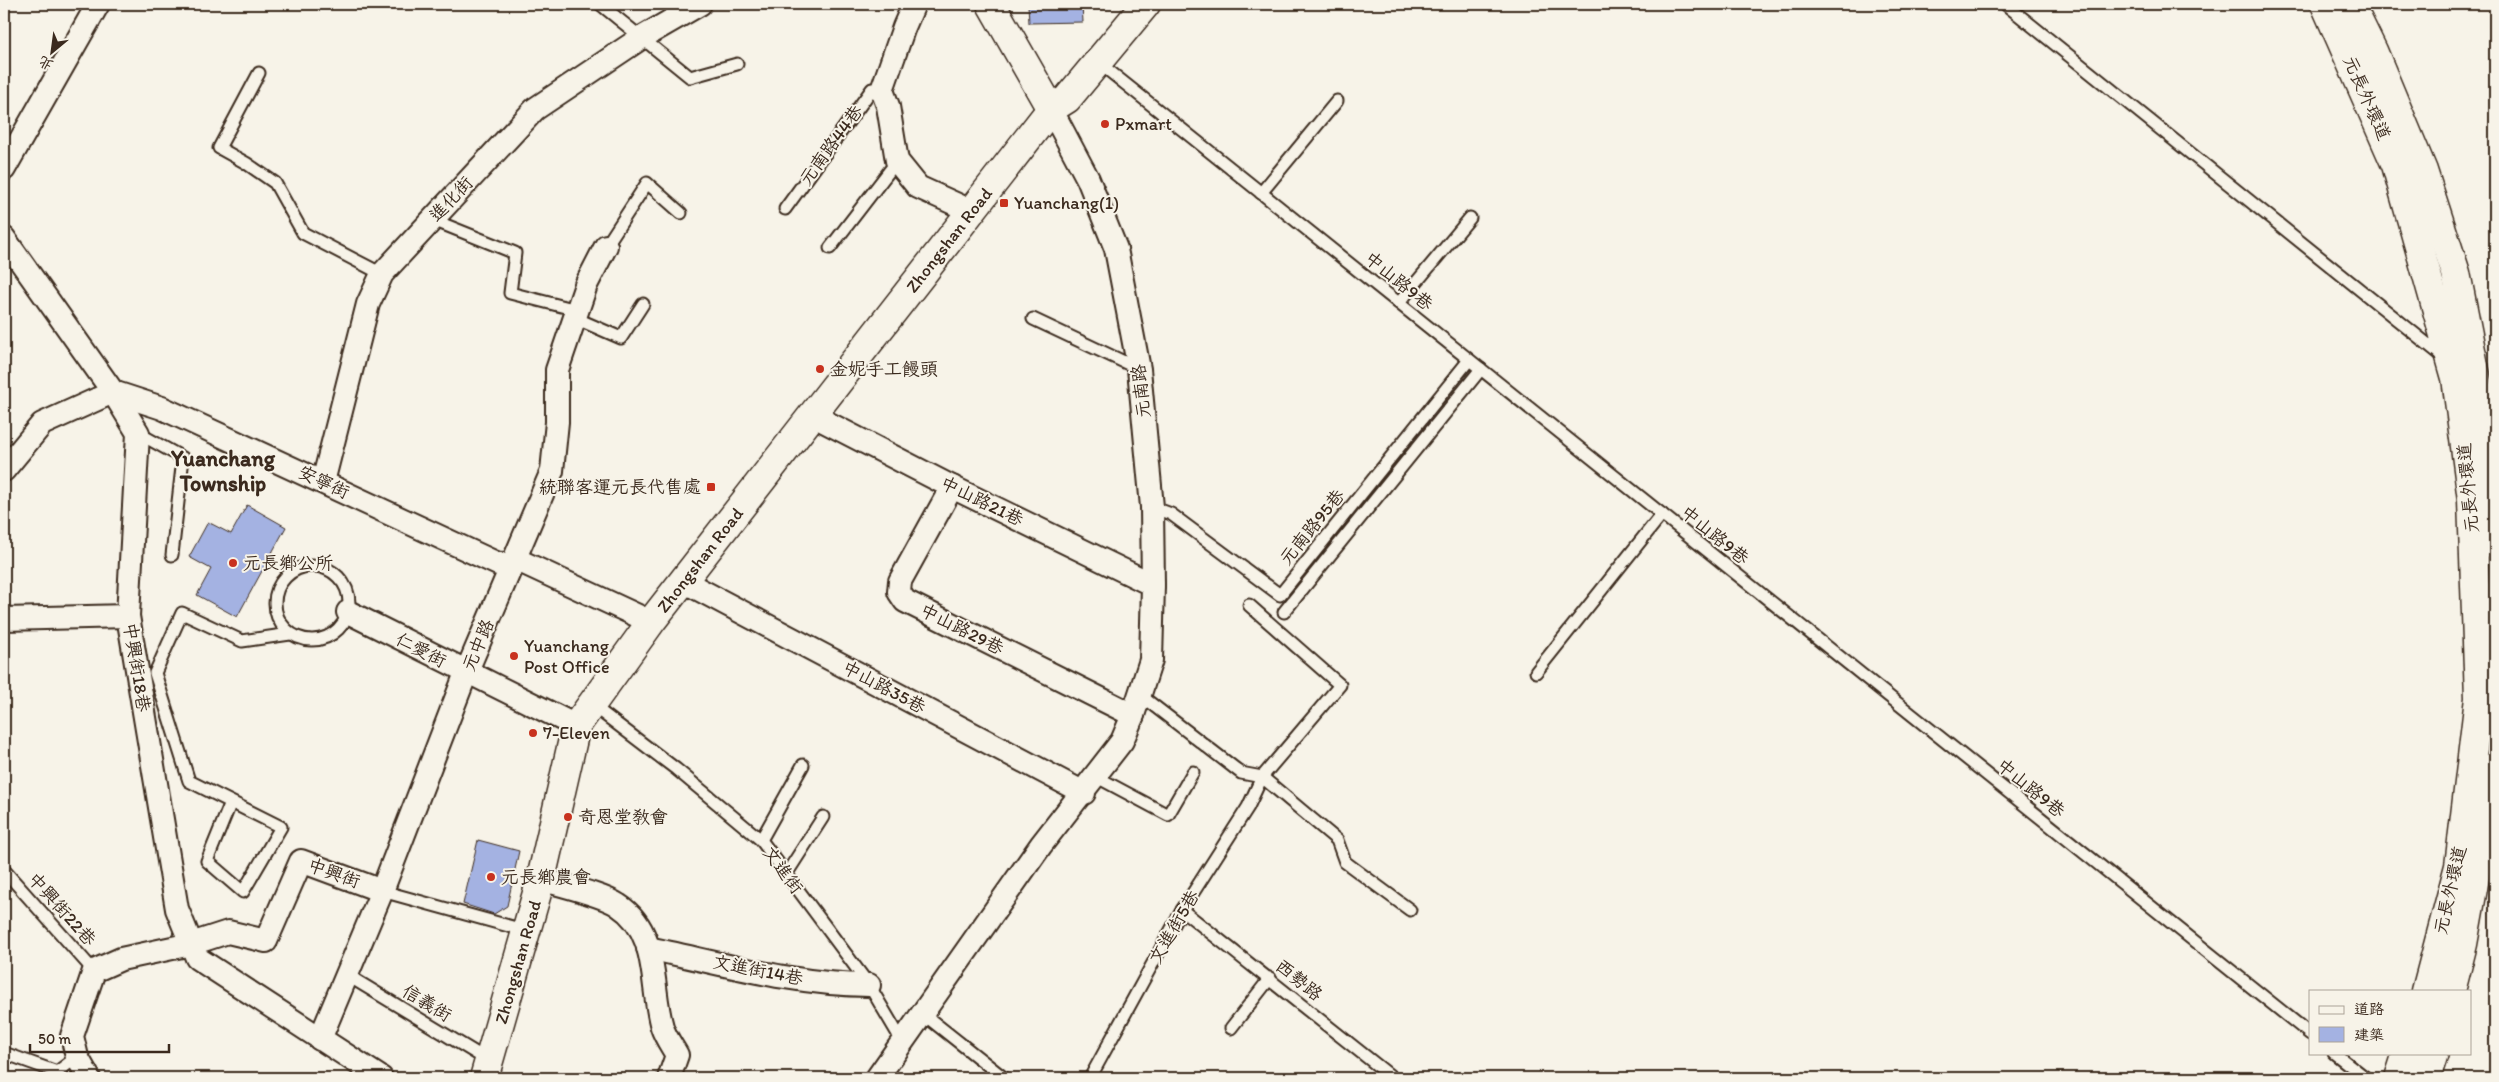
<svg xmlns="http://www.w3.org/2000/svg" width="2499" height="1082" font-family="Itim,'LXGW WenKai TC',sans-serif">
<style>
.building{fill:#a4b2e2;stroke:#3b2a1e}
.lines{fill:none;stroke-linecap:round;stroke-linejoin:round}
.lane-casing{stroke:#3b2a1e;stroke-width:15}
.street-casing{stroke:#3b2a1e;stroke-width:26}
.secondary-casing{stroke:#3b2a1e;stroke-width:31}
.primary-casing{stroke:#3b2a1e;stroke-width:31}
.lane{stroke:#f7f3e8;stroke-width:11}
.street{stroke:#f7f3e8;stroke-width:22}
.secondary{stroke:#f7f3e8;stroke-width:28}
.primary{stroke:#f7f3e8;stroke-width:28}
.poi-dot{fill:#c8321e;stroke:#f7f3e8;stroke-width:2}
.labels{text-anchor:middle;stroke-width:4;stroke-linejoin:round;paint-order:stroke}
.street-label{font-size:18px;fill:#3b2a1e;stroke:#f7f3e8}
.poi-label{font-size:18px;fill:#3b2a1e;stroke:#f7f3e8;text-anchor:start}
.district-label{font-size:22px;font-weight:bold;fill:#3b2a1e;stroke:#f7f3e8}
</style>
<rect width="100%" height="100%" fill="#f7f3e8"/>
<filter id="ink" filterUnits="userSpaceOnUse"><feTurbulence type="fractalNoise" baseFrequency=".02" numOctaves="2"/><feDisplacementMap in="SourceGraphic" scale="10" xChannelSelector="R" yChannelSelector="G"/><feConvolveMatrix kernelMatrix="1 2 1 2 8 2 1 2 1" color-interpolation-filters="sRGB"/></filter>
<g filter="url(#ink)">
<!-- building -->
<g class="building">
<polygon points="1028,4 1082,4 1083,22 1029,23"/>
<polygon points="247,505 286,527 237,617 197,595 211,569 189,557 208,522 231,534"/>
<polygon points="478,840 519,851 507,906 494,914 463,904"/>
</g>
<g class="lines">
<!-- lane casing -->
<g class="lane-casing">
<g id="lane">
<polyline points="600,4 690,77 737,64"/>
<polyline points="2005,4 2446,359"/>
<polyline points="1098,62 2310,1034"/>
<polyline points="259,73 219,148 246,163 275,183 303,233 382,274"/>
<polyline points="1261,193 1337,101"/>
<polyline points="785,209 872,89 882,90"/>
<polyline points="433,220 515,253 510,293 577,310"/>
<polyline points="606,246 647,183 681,213"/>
<polyline points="830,248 897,161"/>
<polyline points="1399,303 1470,218"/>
<polyline points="575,318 621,338 643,304"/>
<polyline points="1033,319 1139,369"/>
<polyline points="138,433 183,458 172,555"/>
<polyline points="1152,507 1171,514 1280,595 1469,360"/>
<circle cx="312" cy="603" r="37"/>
<polyline points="1284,612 1481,369"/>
<polyline points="1536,672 1662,514"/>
<polyline points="1140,695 1241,773 1262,777 1340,685 1249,605"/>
<polyline points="592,705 676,769 761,840 869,985 902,1041"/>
<polyline points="1095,776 1168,815 1193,772"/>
<polyline points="231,802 207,861 243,892 281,827 189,781 155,673 182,613 242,641 290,634"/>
<polyline points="761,840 803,765"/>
<polyline points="4,870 94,971"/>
<polyline points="787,873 823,817"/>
<polyline points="382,891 527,931"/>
<polyline points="1182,910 1393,1078"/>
<polyline points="347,975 489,1061"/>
<polyline points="922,1013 1004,1078"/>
<polyline points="1231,1028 1270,978"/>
<polyline points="4,1053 57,1072 77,1057"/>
<polyline points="2334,1053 2366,1078"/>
<polyline points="1090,1078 1182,910 1248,807 1262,777 1337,840 1345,862 1410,910"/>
</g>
</g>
<!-- street casing -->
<g class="street-casing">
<g id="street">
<polyline points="914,4 904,27 882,90 888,106 897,161 918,187 971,211"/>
<polyline points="4,169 98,4"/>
<polyline points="4,238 113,392 138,433 128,616 177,909 197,958 381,1078"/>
<polyline points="113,392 162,408 498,564 524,563 651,622"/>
<polyline points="812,415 952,487 1153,585"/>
<polyline points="4,470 42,424 113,392"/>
<polyline points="323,482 368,304 382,274 535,109 641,38 700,4"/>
<polyline points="952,487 900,581 899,592 905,601 1133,715"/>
<polyline points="683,581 1084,793"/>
<polyline points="348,612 576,726"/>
<polyline points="4,619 128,616"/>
<path d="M541,879C560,885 604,895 618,905C660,932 650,986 662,1027C665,1037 672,1046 677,1055L669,1078"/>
<path d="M648,948C720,963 795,985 869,985"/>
<polyline points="320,1039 382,891 466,673 552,471 557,422 557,370 586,285 606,246"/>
<polyline points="89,1078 77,1057 72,1036 94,971 121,959 191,944 228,932 266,941 301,861 382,891"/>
<polyline points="877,1078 1041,845 1122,741 1133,715 1151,660 1153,585 1152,507 1139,369 1116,249 1088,179 1051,109"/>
</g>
</g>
<!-- secondary casing -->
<g class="secondary-casing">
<g id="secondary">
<polyline points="991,4 1051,109"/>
<polyline points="2325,4 2396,165 2456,378 2472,500 2479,698 2459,866 2426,991"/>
<polyline points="2350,4 2373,51 2423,171 2456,273 2484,417 2495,544"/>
<polyline points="2451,991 2463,944 2495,766"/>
<polyline points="2399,1078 2407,1053"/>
<polyline points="2426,1078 2434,1053"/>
</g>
</g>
<!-- primary casing -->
<g class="primary-casing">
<polyline id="primary" points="484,1078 541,879 576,726 651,622 1051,109 1067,99 1146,4"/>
</g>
<!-- lane -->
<use href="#lane" class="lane"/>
<!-- street -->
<use href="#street" class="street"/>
<!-- secondary -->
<use href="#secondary" class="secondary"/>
<!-- primary -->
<use href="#primary" class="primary"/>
</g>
</g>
<!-- markers -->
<g class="poi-dot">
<circle cx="1105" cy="124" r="5"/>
<rect x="999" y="198" width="10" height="10" rx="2.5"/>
<circle cx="820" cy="369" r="5"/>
<rect x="706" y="482" width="10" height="10" rx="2.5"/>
<circle cx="233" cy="563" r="5"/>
<circle cx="514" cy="656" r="5"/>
<circle cx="533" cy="733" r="5"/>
<circle cx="568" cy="817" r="5"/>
<circle cx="491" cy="877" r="5"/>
</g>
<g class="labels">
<!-- street labels -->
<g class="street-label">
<text transform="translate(2367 98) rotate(66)" y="6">元長外環道</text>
<text transform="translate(831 145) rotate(-54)" y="6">元南路44巷</text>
<text transform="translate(451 199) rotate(-47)" y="6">進化街</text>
<text transform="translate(949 240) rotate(-52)" y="6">Zhongshan Road</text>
<text transform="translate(1399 281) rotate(39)" y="6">中山路9巷</text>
<text transform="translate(1141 391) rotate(-96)" y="6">元南路</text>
<text transform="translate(324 482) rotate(25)" y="6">安寧街</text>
<text transform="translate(2468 488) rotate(-95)" y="6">元長外環道</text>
<text transform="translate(982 501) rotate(26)" y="6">中山路21巷</text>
<text transform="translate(1312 527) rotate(-51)" y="6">元南路95巷</text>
<text transform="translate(1715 535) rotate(39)" y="6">中山路9巷</text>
<text transform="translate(700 560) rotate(-52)" y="6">Zhongshan Road</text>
<text transform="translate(962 629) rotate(27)" y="6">中山路29巷</text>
<text transform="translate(478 645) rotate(-67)" y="6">元中路</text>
<text transform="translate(421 650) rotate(27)" y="6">仁愛街</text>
<text transform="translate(137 667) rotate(81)" y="6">中興街18巷</text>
<text transform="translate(884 687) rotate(28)" y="6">中山路35巷</text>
<text transform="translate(2031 788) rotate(39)" y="6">中山路9巷</text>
<text transform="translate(783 870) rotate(53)" y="6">文進街</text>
<text transform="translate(334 873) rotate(20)" y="6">中興街</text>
<text transform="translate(2450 890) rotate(-77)" y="6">元長外環道</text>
<text transform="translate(62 909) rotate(48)" y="6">中興街22巷</text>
<text transform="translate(1174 927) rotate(-60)" y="6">文進街5巷</text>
<text transform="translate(518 962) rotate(-74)" y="6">Zhongshan Road</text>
<text transform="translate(758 970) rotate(11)" y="6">文進街14巷</text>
<text transform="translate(1299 980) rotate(39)" y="6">西勢路</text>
<text transform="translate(427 1003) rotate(31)" y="6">信義街</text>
</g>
<!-- poi labels -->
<g class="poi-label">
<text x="1115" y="130">Pxmart</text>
<text x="1014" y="209">Yuanchang(1)</text>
<text x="830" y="375">金妮手工饅頭</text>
<text x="701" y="493" text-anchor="end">統聯客運元長代售處</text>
<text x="243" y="569">元長鄉公所</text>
<text x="524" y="652">Yuanchang<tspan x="524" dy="21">Post Office</tspan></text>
<text x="543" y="739">7-Eleven</text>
<text x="578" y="823">奇恩堂教會</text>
<text x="501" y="883">元長鄉農會</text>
</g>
<!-- district labels -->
<g class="district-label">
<text x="223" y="466">Yuanchang<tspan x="223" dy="25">Township</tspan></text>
</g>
</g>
<!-- margin -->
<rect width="2499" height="1082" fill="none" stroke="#f7f3e8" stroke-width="20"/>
<rect x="10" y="10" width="2479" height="1062" fill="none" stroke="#3b2a1e" stroke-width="2" filter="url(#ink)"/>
<!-- legend -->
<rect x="2309" y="990" width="162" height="65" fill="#f7f3e8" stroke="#aca397"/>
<rect x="2319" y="1006" width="25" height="8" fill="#f7f3e8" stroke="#aca397"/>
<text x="2354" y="1014" font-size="15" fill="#3b2a1e">道路</text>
<rect x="2319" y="1027" width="25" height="15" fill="#a4b2e2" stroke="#aca397"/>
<text x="2354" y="1040" font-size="15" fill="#3b2a1e">建築</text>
<!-- north arrow -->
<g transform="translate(52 52) rotate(209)" stroke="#f7f3e8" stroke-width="4" paint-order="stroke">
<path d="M0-4L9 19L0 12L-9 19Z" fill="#3b2a1e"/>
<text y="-8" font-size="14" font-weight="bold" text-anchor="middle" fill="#3b2a1e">北</text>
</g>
<!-- scale -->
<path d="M30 1044v8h139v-8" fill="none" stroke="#3b2a1e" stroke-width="2.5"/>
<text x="38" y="1044" font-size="15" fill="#3b2a1e" stroke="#f7f3e8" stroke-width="4" paint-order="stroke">50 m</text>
</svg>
